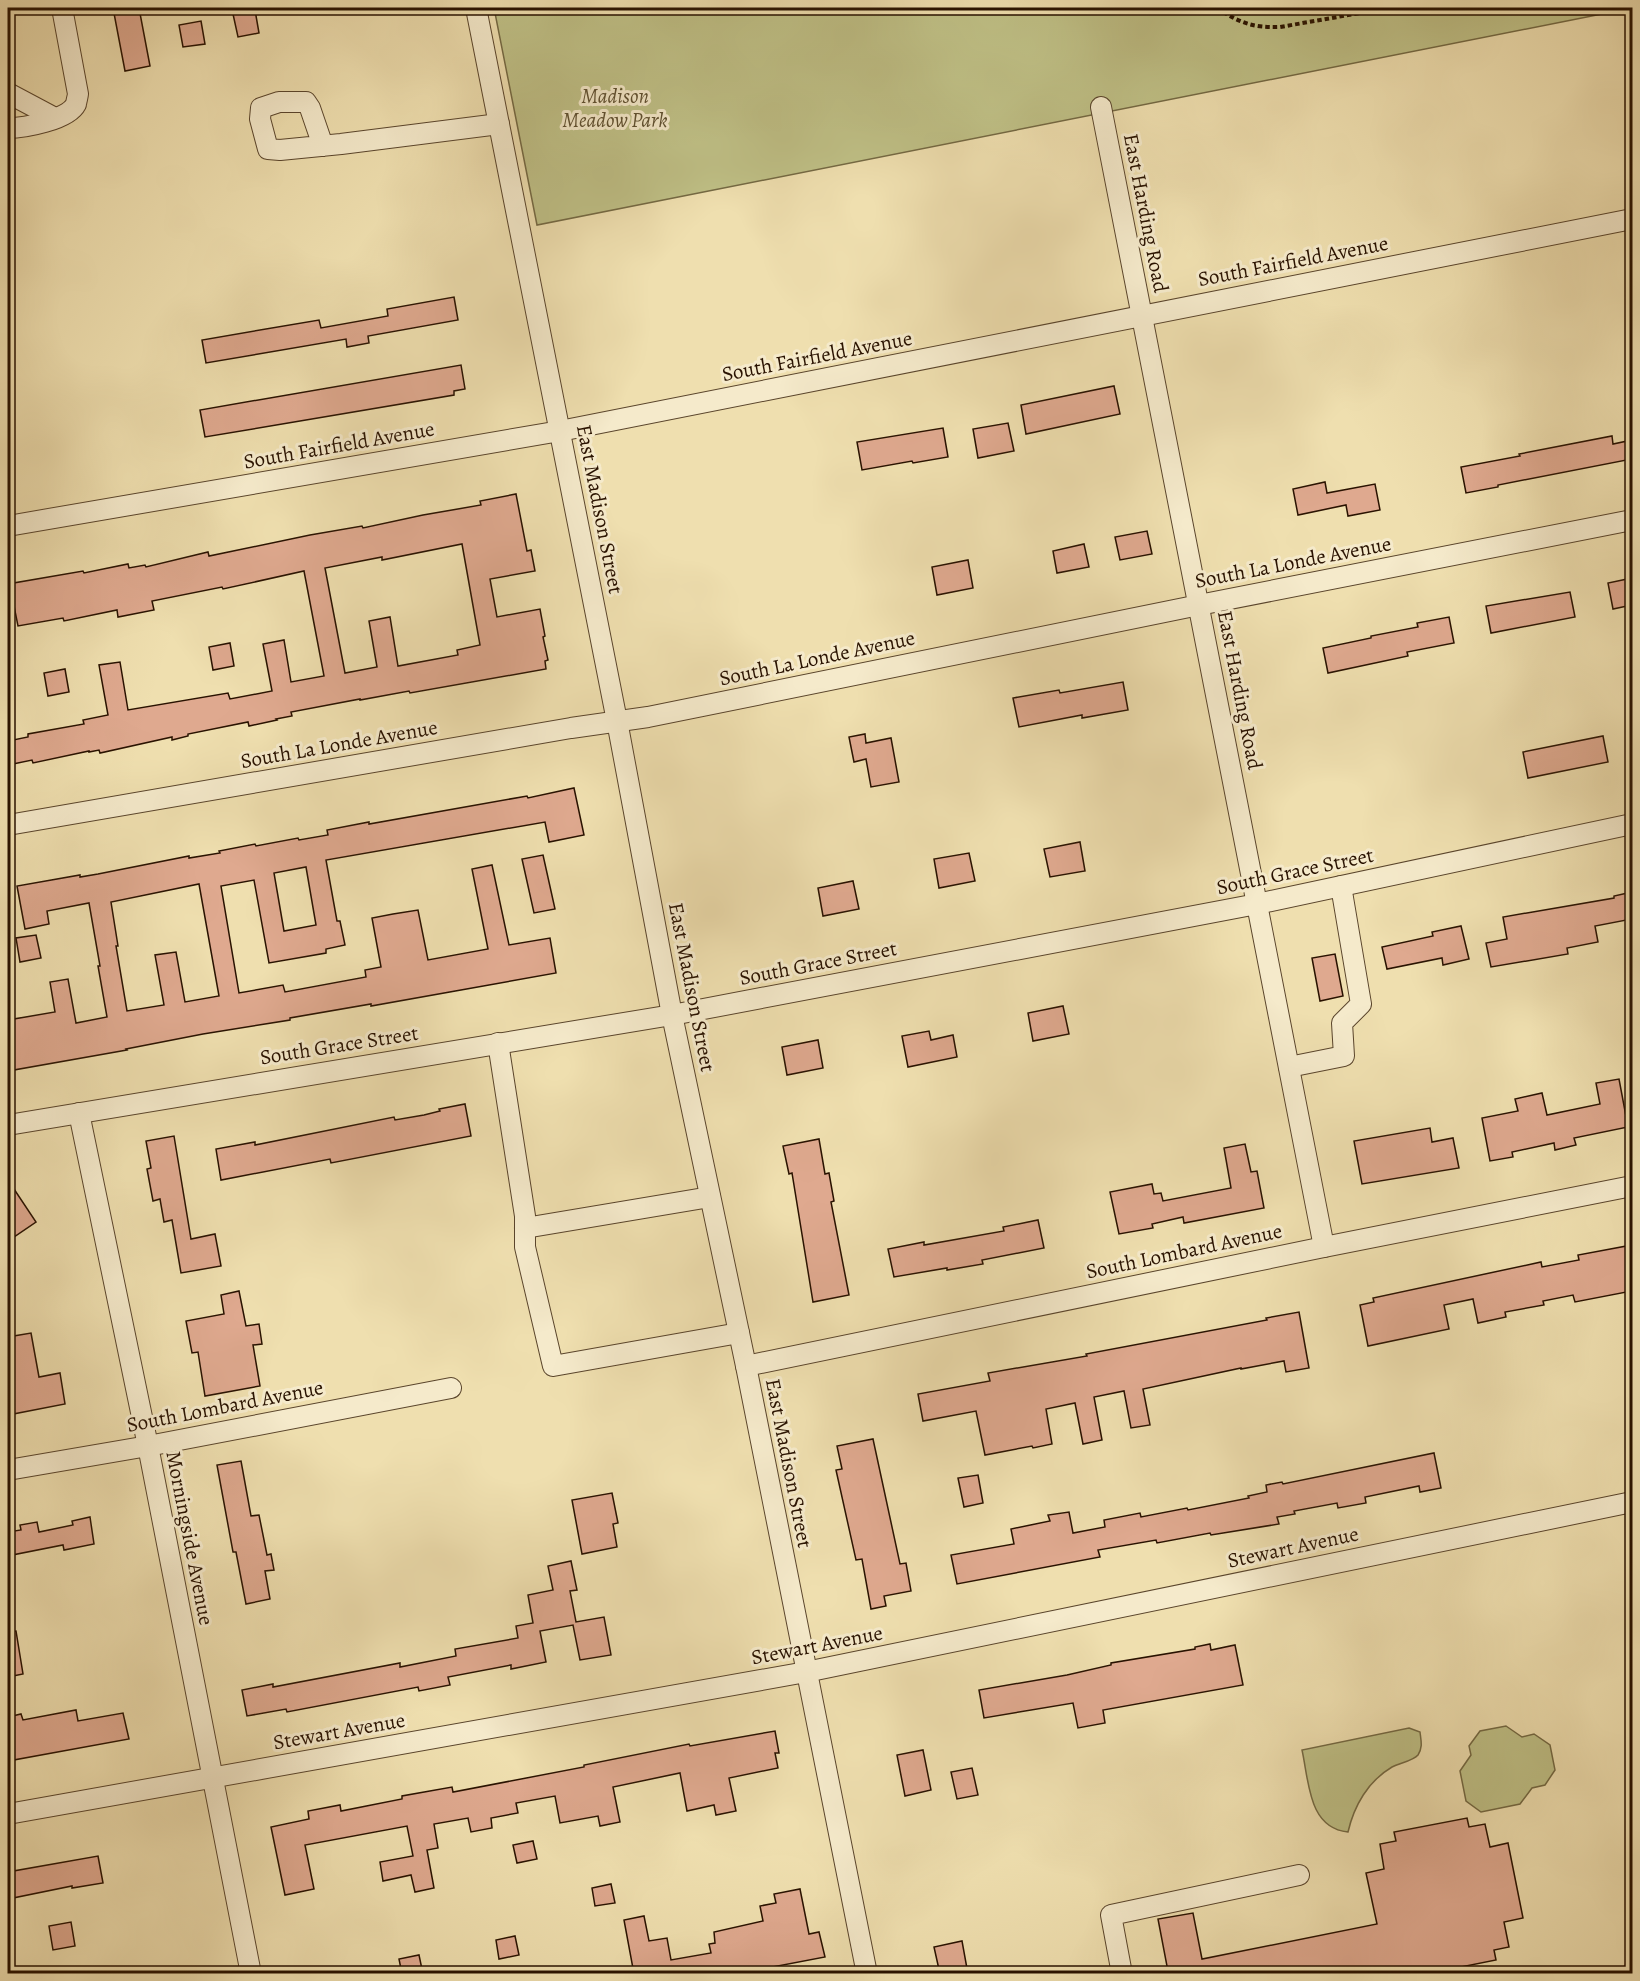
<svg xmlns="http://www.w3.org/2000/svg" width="1640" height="1981" font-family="Alegreya,serif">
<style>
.green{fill:#bfc086;stroke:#746943;stroke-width:1.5}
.building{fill:#dfa98f;stroke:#291200;stroke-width:1.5;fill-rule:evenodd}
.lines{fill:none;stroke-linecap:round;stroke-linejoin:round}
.minor-casing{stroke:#5a452c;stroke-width:22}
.path{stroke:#291200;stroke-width:4;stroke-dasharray:4.5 3;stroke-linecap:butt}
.minor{stroke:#f5eacb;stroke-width:20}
.labels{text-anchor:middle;stroke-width:6;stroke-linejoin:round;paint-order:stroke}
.park-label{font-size:21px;font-style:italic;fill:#5e4f2f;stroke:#f5eacb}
.street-label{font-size:21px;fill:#291200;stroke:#f5eacb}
</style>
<rect width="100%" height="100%" fill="#efdfaf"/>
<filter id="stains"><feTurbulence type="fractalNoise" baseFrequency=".00333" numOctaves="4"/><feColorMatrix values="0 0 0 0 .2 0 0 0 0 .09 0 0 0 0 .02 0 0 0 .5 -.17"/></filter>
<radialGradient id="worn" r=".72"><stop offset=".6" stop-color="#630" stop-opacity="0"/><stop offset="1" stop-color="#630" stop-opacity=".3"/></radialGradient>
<!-- green -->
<g class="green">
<polygon points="494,8 1632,8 537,225"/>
<polygon points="1506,1726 1522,1737 1534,1734 1550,1745 1555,1770 1545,1785 1532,1788 1520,1804 1481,1812 1466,1801 1460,1771 1471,1755 1469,1746 1480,1731"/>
<path d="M1409,1728L1420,1732C1421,1741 1423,1747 1418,1755C1413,1761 1399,1763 1392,1767C1368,1781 1354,1806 1348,1832C1308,1828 1309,1781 1302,1750Z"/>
</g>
<!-- building -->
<g class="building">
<polygon points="113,8 139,8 150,66 125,71"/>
<polygon points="255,10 259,33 238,37 233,14"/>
<polygon points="201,21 205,44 183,47 179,25"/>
<polygon points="454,297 458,320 368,336 369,343 347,347 346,339 206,363 202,340 319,320 321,328 388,316 387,309"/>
<polygon points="461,365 465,389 454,391 454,395 205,437 200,410"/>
<polygon points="1114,386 1120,414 1026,434 1021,405"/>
<polygon points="1008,423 1014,451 978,458 973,429"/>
<polygon points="943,428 948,457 913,463 912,461 862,470 857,442"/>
<polygon points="1612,436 1613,444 1632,440 1632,459 1498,485 1498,487 1466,493 1461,467 1520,456 1519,454"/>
<polygon points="1325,482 1327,493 1375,484 1380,510 1348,516 1346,505 1298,515 1293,489"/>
<path d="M516,494L527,551L531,550L535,571L490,579L497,617L540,609L545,636L543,637L548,660L545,661L546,669L410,693L409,691L360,700V699L291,712L292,716L276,719L277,720L249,726L248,722L188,734V736L172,740V737L100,753L99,750L89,752V751L33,763L32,760L8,765V741L28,737V734L84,724L83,720L108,715L99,665L120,662L128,710L228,693L230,699L272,691L263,644L284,640L291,682L324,676L304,571L223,589L222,587L152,601L154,610L118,617L117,610L64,621L63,618L18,626L14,606L8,608V584L83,571L84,573L128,564L129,568L145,565L146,567L208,552L209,556L310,535L362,526L363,528L423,515L481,505L480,501ZM462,544L480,645L457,650L458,655L398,666L390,617L369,621L377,667L345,673L325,568L382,557V560Z"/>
<polygon points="1147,531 1152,554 1120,560 1115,537"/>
<polygon points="1084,544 1089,567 1057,573 1053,551"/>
<polygon points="968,560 973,588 937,595 932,567"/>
<polygon points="1632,578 1632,605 1613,609 1608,583"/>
<polygon points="1570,592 1575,617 1491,633 1486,606"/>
<polygon points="1449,617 1454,643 1407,652 1408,656 1328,673 1323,648 1371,638 1371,636 1418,627 1417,623"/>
<polygon points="230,643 234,666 213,670 209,647"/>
<polygon points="65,669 69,692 48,696 44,673"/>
<polygon points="1123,682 1128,710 1082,718 1082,715 1019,727 1013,698 1059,690 1060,693"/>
<polygon points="865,734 866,743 891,738 899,782 871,787 866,759 854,762 849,737"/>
<polygon points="1603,736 1608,762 1528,778 1523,752"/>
<path d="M574,788L584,835L549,842L545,822L326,860L337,921H340L345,945L326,949V953L269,963L254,880L221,886L239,993L283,985L285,992L366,977L365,970L381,967L372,918L393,914L418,910L428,960L488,949L472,869L492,865L509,945L550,938L556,973L371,1006V1004L290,1018V1020L203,1034L126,1049L127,1050L8,1071V1020L55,1012L50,982L68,979L76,1023L107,1017L98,966H100L89,903L47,911L49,924L25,929L17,886L80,875V877L98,874L189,856V858L220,853L219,851L255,844L256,846L298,838L299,840L328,835L327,830L369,822V824L527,796L528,798ZM306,867L316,925L284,931L274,873ZM199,884L219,996L185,1002L176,952L155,955L164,1005L127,1011L116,946H118L111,902Z"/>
<polygon points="1080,842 1085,871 1050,877 1044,849"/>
<polygon points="969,853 975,881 939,888 934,859"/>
<polygon points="543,855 555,909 534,913 522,859"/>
<polygon points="853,881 859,909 823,916 818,888"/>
<polygon points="1632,892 1632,919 1595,926 1598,942 1567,948 1568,954 1491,967 1486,943 1507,939 1503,917 1614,898 1614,896"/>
<polygon points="1461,926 1469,959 1443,965 1442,958 1387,969 1382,947 1433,936 1432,932"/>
<polygon points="36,935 41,958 20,962 16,938"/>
<polygon points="1335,954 1343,996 1320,1001 1312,958"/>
<polygon points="1063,1006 1069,1034 1033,1041 1028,1013"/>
<polygon points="929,1031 931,1040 953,1035 957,1057 908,1067 902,1036"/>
<polygon points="818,1040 823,1068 787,1075 782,1047"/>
<polygon points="1619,1079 1628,1127 1574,1138 1576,1145 1555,1150 1554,1143 1512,1152 1513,1157 1490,1161 1482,1118 1518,1111 1515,1099 1542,1093 1547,1115 1600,1104 1596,1083"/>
<polygon points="465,1104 471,1136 331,1163 330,1159 221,1180 216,1149 255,1142 255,1145 394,1117 395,1120 424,1115 440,1111 439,1109"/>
<polygon points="1430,1128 1432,1142 1453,1138 1459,1168 1362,1184 1354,1141"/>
<polygon points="174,1136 191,1239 215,1234 221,1266 181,1273 172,1220 164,1222 160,1199 153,1201 147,1169 151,1168 146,1141"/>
<polygon points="819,1139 825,1174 829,1173 834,1201 831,1202 849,1295 813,1302 792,1173 789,1174 783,1146"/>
<polygon points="1245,1144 1251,1172 1257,1171 1264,1208 1184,1223 1183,1217 1152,1224 1153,1228 1119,1234 1110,1192 1152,1184 1154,1194 1161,1193 1163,1201 1231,1188 1224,1148"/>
<polygon points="8,1180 36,1222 8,1241"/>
<polygon points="1038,1220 1044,1248 982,1260 983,1264 947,1270 947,1268 894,1277 888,1249 924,1242 924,1245 1004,1231 1003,1227"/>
<polygon points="1632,1245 1632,1291 1575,1302 1573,1295 1543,1301 1544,1305 1505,1312 1506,1317 1478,1323 1473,1299 1444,1305 1449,1329 1368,1346 1360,1305 1374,1302 1373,1298 1541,1262 1542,1267 1579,1260 1578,1255"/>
<polygon points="239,1291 246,1326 259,1324 262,1344 253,1345 260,1386 205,1396 198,1352 192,1353 186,1321 224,1314 221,1295"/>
<polygon points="1299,1312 1309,1368 1286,1372 1284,1361 1241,1369 1241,1368 1143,1389 1150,1425 1131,1428 1124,1391 1094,1397 1102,1440 1083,1444 1075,1403 1046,1409 1052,1444 1033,1448 1032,1446 985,1455 976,1411 923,1421 918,1394 990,1381 988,1373 1087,1356 1086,1354 1267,1320 1266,1318"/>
<polygon points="31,1333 39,1377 60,1373 65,1404 8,1415 8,1337"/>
<polygon points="873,1439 900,1564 906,1563 911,1591 884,1596 886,1606 871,1609 862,1559 856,1560 836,1470 842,1469 837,1446"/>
<polygon points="1434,1453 1441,1488 1420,1492 1419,1486 1365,1497 1366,1503 1338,1508 1337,1503 1294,1511 1295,1514 1277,1517 1279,1524 1211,1535 1210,1533 1157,1543 1156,1540 1098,1550 1100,1557 957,1584 951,1555 1014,1544 1011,1529 1050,1521 1048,1515 1069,1512 1073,1533 1105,1527 1104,1520 1140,1513 1141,1517 1187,1508 1188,1510 1249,1498 1248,1496 1267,1492 1266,1485 1282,1482 1283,1484"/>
<polygon points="241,1461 251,1516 259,1515 267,1555 271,1554 274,1570 265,1571 270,1599 246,1604 236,1552 233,1552 217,1465"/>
<polygon points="978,1475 983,1503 964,1507 958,1478"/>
<polygon points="612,1493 618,1523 613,1524 617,1547 582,1554 572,1500"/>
<polygon points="90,1517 94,1544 64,1550 63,1545 12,1555 8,1532 21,1530 20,1525 37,1522 39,1532 73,1525 72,1521"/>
<polygon points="571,1561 577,1590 570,1591 576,1622 604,1617 611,1655 580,1660 573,1625 540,1631 546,1662 511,1669 511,1665 448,1677 450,1685 419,1691 418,1687 287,1712 286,1709 247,1716 242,1690 273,1684 273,1687 400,1663 400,1667 456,1656 455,1649 518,1638 516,1626 533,1623 528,1595 553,1590 548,1566"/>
<polygon points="16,1631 23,1674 8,1677 8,1632"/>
<polygon points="1210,1644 1211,1650 1235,1645 1243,1685 1103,1710 1105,1723 1078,1728 1073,1703 984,1718 979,1690 1067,1675 1111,1665 1111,1663 1195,1649 1195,1647"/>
<polygon points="76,1710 78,1721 123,1713 129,1739 8,1761 8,1717 21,1714 23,1720"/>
<polygon points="775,1731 779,1753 775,1753 778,1768 729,1778 736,1811 716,1815 714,1805 687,1811 680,1773 613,1787 620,1822 600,1826 598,1816 560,1823 555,1796 516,1803 518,1813 491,1818 492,1828 471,1832 468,1818 434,1824 438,1848 427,1850 434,1888 415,1892 411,1875 383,1881 380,1862 413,1856 407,1826 305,1845 314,1889 285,1895 271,1827 309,1819 308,1811 340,1805 341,1811 402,1799 402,1796 452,1787 453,1792 584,1767 584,1765 689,1744 690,1746"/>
<polygon points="923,1750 931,1790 905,1796 897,1755"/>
<polygon points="972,1768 978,1795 957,1799 951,1772"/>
<polygon points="1467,1818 1469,1827 1485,1824 1490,1847 1508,1843 1523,1918 1504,1922 1509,1947 1494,1950 1496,1960 1426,1974 1166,1974 1167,1966 1158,1919 1193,1913 1202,1959 1377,1924 1366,1873 1384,1869 1380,1844 1396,1841 1394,1832"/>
<polygon points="533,1841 537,1859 517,1863 513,1845"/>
<polygon points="98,1856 103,1883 72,1888 72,1886 8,1899 8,1872"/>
<polygon points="611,1884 615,1903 595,1906 592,1888"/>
<polygon points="800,1889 809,1934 819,1932 825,1957 735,1974 634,1974 624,1920 644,1916 649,1941 667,1938 671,1960 711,1953 709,1944 715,1943 714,1932 763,1921 760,1906 776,1903 774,1894"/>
<polygon points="71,1922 75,1946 53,1950 49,1926"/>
<polygon points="515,1936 519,1955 499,1959 496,1940"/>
<polygon points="962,1941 968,1974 940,1974 934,1947"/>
<polygon points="419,1955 423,1974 402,1974 399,1959"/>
</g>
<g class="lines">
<!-- minor casing -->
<g class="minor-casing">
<g id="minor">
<polyline points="476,8 617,721 672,1015 746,1366 867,1974"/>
<polyline points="8,93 55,118"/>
<polyline points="1101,107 1324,1247"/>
<path d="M8,128C24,128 68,120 76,104C76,103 78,95 78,94L62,8"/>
<polyline points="323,146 310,108 306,102 279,102 261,108 260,119 268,149 280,150 341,144 499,124"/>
<polyline points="8,526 560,431 1632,219"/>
<polyline points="8,825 571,728 648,717 1199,605 1632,520"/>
<polyline points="498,1043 525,1216 525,1247 553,1366 739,1333"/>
<polyline points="1289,1067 1344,1056 1342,1023 1361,1004 1341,886"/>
<polyline points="79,1113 148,1446 251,1974"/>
<polyline points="8,1125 672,1015 1257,904 1632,824"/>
<polyline points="525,1228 710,1197"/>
<polyline points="746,1366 1324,1247 1632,1186"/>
<polyline points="8,1470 148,1446 451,1388"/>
<polyline points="8,1814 806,1672 1632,1502"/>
<polyline points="1122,1974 1111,1915 1299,1875"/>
<polyline points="1632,1974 1632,1973"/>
</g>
</g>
<!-- path -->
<path class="path" d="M1217,8C1240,23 1253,28 1280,27L1389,8"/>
<!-- minor -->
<use href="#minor" class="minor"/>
</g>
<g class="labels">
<!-- park labels -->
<g class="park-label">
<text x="615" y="103">Madison<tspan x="615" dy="24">Meadow Park</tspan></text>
</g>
<!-- street labels -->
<g class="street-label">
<text transform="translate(1146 213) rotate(79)" y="7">East Harding Road</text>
<text transform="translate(1293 261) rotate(-11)" y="7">South Fairfield Avenue</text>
<text transform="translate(817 356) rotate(-11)" y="7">South Fairfield Avenue</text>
<text transform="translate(339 445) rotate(-10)" y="7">South Fairfield Avenue</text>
<text transform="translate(600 509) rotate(79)" y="7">East Madison Street</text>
<text transform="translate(1293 562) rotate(-11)" y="7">South La Londe Avenue</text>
<text transform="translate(817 658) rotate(-12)" y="7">South La Londe Avenue</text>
<text transform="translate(1240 690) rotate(79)" y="7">East Harding Road</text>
<text transform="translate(339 744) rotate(-10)" y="7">South La Londe Avenue</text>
<text transform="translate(1295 871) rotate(-12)" y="7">South Grace Street</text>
<text transform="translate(818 963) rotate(-11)" y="7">South Grace Street</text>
<text transform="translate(692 987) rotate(79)" y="7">East Madison Street</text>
<text transform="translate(339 1045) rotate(-9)" y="7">South Grace Street</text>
<text transform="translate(1184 1251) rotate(-12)" y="7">South Lombard Avenue</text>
<text transform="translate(225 1406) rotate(-11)" y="7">South Lombard Avenue</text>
<text transform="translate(789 1463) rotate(79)" y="7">East Madison Street</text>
<text transform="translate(190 1538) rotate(79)" y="7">Morningside Avenue</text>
<text transform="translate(1293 1547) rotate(-12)" y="7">Stewart Avenue</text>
<text transform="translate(817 1645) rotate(-11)" y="7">Stewart Avenue</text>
<text transform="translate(339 1731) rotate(-10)" y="7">Stewart Avenue</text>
</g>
</g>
<!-- margin -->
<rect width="1640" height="1981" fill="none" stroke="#efdfaf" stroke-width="30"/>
<rect x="9" y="9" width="1622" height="1963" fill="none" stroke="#291200" stroke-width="3"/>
<rect x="15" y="15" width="1610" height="1951" fill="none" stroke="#291200" stroke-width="1.5"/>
<rect width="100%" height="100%" filter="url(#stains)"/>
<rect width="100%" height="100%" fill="url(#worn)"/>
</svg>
